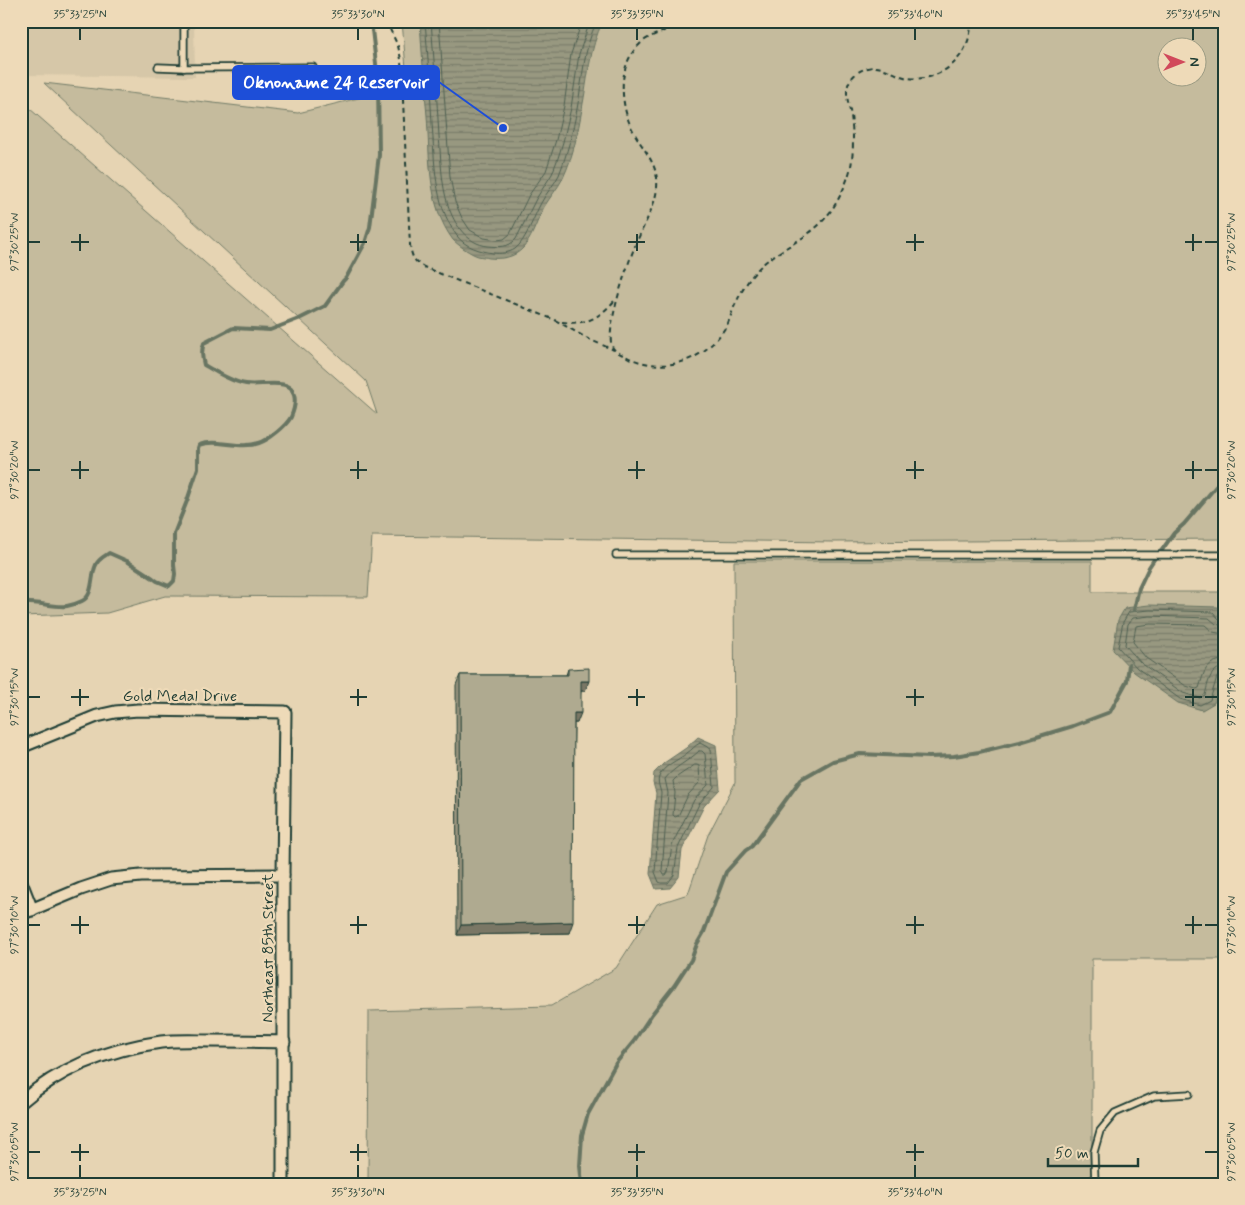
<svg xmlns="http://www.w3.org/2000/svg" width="1245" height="1205" font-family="Mynerve,sans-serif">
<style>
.built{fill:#d6c7a8}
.green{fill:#c5bb9d;stroke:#727c68;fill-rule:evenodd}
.water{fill:url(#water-rules);stroke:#687462}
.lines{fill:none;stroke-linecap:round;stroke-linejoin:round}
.shore{stroke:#4f6152;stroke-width:1}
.stream{stroke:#687462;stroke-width:4}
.service-casing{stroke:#1f3d34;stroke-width:9}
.minor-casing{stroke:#1f3d34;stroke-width:15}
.path{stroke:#1f3d34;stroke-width:2;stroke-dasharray:5 4;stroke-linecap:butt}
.service{stroke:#eedab8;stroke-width:5.5}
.minor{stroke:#eedab8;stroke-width:11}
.wall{fill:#96927c;stroke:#1f3d34}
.shaded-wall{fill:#7a7765;stroke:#1f3d34}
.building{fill:#afaa90;stroke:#1f3d34}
.ticks{fill:none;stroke:#1f3d34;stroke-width:2}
.labels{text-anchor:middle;stroke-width:4.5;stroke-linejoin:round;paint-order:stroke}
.street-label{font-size:16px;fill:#1f3d34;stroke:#eedab8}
.leader{fill:none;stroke:#1d4ed8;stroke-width:2}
.callout-dot{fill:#1d4ed8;stroke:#eedab8;stroke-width:2}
.callout{fill:#1d4ed8;stroke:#1d4ed8;stroke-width:2}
.callout-label{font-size:18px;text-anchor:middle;font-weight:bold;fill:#fff}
.neatline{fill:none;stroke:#1f3d34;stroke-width:2}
.ticks-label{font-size:12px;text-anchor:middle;fill:#1f3d34}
</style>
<defs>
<pattern id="water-rules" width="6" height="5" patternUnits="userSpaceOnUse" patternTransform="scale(1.25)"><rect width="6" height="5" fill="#989880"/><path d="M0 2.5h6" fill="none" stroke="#7b7d6a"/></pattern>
</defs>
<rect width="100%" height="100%" fill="#e6d4b3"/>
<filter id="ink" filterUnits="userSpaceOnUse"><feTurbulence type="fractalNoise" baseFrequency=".02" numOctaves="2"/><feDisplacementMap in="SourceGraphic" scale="10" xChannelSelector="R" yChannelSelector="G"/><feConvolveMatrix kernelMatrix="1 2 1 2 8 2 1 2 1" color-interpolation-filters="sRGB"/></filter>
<g filter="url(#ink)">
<!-- built -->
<polygon class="built" points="21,21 194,21 195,77 21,75"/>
<!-- green -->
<g class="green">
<path d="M402,21H1224V539L833,542L372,536L368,597L165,596L107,613L21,616V101L377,414L366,381L44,83L298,113L367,96L408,92ZM1168,48H1198V78H1168Z"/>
<polygon points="734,561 1092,561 1092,592 1224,592 1224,959 1092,959 1092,1184 368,1184 369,1011 551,1006 616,968 657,904 688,894 708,835 735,783"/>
</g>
<!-- water -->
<g class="water">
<path d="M420,21H603C589,49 588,79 582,109C578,132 573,157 563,178C558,188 550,197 544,207C530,235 528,262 489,258C486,257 482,257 478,256C471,254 458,245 453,240C427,205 430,157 427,116C424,84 422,53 420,21Z"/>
<polygon points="1149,605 1218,607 1224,619 1224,671 1214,703 1202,710 1178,703 1134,672 1113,650 1118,620 1125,608"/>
<polygon points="698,737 716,745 720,789 704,806 682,850 679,877 670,888 656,889 650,874 656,793 653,783 654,773 664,763 686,748"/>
</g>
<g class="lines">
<!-- shore -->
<g class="shore">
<path d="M425,21C428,55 430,89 432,123C435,161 433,203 457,236C465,247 480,251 493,253C500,254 509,253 515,249C526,241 534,216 541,203C546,193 554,185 559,175C567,154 573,131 577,109C583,79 583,49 597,21"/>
<path d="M431,21C434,60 437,98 439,136C441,159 441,183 448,205C454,224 467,244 488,246C500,247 508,248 516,239L536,199L552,174L558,158L563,142L571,108L579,54L590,21"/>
<polyline points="439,21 450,177 455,202 462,218 470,230 484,238 497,240 504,239 510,234 529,195 546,171 556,140 564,106 571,54 582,21"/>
<polyline points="1224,620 1219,619 1213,612 1150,610 1129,612 1123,622 1118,647 1137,668 1180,699 1200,705 1210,700 1217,677 1220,674 1224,674"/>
<path d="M1224,626L1216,624L1209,618L1150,616L1133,618L1128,624L1125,645L1141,663L1183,693L1200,698L1205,695C1208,684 1209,669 1224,667"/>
<path d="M1224,634L1213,632L1205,625L1150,624L1136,626L1133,642L1146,658L1186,686L1196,689L1199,688C1204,673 1205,661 1224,660"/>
<path d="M700,743L711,749L714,787L699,804L678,848L674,875L668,883H661L659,882L655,872L661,793C660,788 657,782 659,777C662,766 679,760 687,753C692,750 695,745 700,743Z"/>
<path d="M699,751H702L705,754L708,785L694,800L672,845L668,872L666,875H664L662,871L668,793L665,779C674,767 689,761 699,751Z"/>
<polygon points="695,765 697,765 699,766 700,782 688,795 678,816 675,817 673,815 675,793 673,781 677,777"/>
</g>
<!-- stream -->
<g class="stream">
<path d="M21,603C35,601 56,608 67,606C72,605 78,603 82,601C95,595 90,573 97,563C100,558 105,556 109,553L127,561L153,578L157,581L169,586L174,581L175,574L174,565V534L187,501L198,468V448L199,445C216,438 240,450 259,443C269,440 286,426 291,417C294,410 296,402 294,395C293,393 292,389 291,388C283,380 257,386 246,384C232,382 216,372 204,365C202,357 201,351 204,343L233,328L270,330L301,318L325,306L343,281L346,278L365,243L370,227L379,155L378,81L371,21"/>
<polyline points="1134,610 1139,588 1149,567 1157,555 1162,550 1174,533 1184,524 1224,477"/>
<polyline points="582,1184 580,1166 582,1135 588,1114 616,1063 634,1041 652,1014 674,986 691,960 697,944 704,932 726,872 746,850 752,846 801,779 833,761 860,754 929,757 954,756 979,752 1020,742 1073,726 1110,712 1127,681 1129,664"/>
</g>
<!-- service casing -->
<g class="service-casing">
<g id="service">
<polyline points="158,67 184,68 184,21"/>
<polyline points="184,68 313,67"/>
<polyline points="616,555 1224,555"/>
<polyline points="1095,1184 1094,1152 1100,1131 1115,1113 1154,1096 1189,1094"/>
</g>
</g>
<!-- minor casing -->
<g class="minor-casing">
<g id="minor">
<polyline points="21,747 97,716 115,712 138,710 285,712 283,875 283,1184"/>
<polyline points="21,882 32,910"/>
<polyline points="21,914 81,889 111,879 141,876 283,875"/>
<path d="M21,1102C60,1068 110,1049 161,1042C177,1040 194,1041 211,1041C235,1041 259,1041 284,1042"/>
</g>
</g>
<!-- path -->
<g class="path">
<path d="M386,21L398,46L401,59L410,245C412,258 414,262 426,268L555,320L588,339L614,350"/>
<path d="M680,21C668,33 650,33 639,45C629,55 625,66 623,80C622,94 624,109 629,122C641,152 666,165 654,202C649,217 641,231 635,246C628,263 603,334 613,348C616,353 624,355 629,358C645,365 665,367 681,362C701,357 718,341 728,323C731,316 733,308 737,301C741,292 746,284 752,276C768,255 789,248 809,233C829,219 842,196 849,174C853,161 853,148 853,135C852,129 852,122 851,116C849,104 843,90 851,79C857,71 866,67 876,67C887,68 897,76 908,78C942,83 972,55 971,21"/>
<path d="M562,322C588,325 599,318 616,299"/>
</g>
<!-- service -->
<use href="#service" class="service"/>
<!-- minor -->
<use href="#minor" class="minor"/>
</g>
<!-- wall -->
<polygon class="wall" points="568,669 585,691 581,691 577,723 574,723 569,933 457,935 456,685 460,675 566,675"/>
<!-- shaded-wall -->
<g class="shaded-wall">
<polygon points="581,681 589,681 585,691 577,691"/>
<polygon points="574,713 581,713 577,723 570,723"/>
<polygon points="573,922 569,933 457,935 461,925"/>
</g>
<!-- building -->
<polygon class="building" points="589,668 589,681 581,681 581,713 574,713 573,922 461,925 460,675 568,675 568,669"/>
</g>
<!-- ticks -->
<path class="ticks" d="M80,28V40M358,28V40M637,28V40M915,28V40M1193,28V40M80,234V251M358,234V251M637,234V251M915,234V251M1193,234V251M28,242H40M71,242H89M350,242H367M628,242H645M906,242H924M1185,242H1202M1205,242H1218M80,461V479M358,461V479M637,461V479M915,461V479M1193,461V479M28,470H40M71,470H89M350,470H367M628,470H645M906,470H924M1185,470H1202M1205,470H1218M80,689V706M358,689V706M637,689V706M915,689V706M1193,689V706M28,697H40M71,697H89M350,697H367M628,697H645M906,697H924M1185,697H1202M1205,697H1218M80,916V934M358,916V934M637,916V934M915,916V934M1193,916V934M28,925H40M71,925H89M350,925H367M628,925H645M906,925H924M1185,925H1202M1205,925H1218M80,1144V1161M358,1144V1161M637,1144V1161M915,1144V1161M28,1152H40M71,1152H89M350,1152H367M628,1152H645M906,1152H924M1205,1152H1218M80,1165V1178M358,1165V1178M637,1165V1178M915,1165V1178"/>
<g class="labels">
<!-- street labels -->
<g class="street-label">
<text x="180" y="701">Gold Medal Drive</text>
<text transform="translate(267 948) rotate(-90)" y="6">Northeast 85th Street</text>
</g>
</g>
<!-- callouts -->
<path class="leader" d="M503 128L439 82"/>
<circle class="callout-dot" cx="503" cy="128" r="5"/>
<rect class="callout" x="233" y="66" width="206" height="33" rx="5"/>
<g class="callout-label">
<text x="336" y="88">Oknoname 24 Reservoir</text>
</g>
<!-- margin -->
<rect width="1245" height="1205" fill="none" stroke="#eedab8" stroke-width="55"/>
<!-- north arrow -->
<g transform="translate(1182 62) rotate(90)"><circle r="24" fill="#eedab8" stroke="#9b9b83"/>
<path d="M0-4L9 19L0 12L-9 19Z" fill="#d1495b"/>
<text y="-8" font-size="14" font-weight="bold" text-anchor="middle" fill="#1f3d34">N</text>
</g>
<!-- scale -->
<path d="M1048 1158v8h90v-8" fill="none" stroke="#1f3d34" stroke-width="2.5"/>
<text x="1055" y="1158" font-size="15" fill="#1f3d34" stroke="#eedab8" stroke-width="4" paint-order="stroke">50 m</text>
<rect x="28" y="28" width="1190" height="1150" class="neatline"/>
<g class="ticks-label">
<text x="80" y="18">35°33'25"N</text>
<text x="358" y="18">35°33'30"N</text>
<text x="637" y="18">35°33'35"N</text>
<text x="915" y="18">35°33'40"N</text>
<text x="1193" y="18">35°33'45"N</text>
<text transform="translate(1231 242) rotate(-90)" y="4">97°30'25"W</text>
<text transform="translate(14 242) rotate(-90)" y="4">97°30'25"W</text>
<text transform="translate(1231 470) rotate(-90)" y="4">97°30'20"W</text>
<text transform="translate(14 470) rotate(-90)" y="4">97°30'20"W</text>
<text transform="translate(1231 697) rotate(-90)" y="4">97°30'15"W</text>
<text transform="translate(14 697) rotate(-90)" y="4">97°30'15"W</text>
<text transform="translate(1231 925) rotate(-90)" y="4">97°30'10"W</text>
<text transform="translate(14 925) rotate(-90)" y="4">97°30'10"W</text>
<text transform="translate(1231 1152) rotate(-90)" y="4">97°30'05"W</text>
<text transform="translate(14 1152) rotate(-90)" y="4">97°30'05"W</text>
<text x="80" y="1196">35°33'25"N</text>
<text x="358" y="1196">35°33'30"N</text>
<text x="637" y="1196">35°33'35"N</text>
<text x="915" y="1196">35°33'40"N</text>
</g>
</svg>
